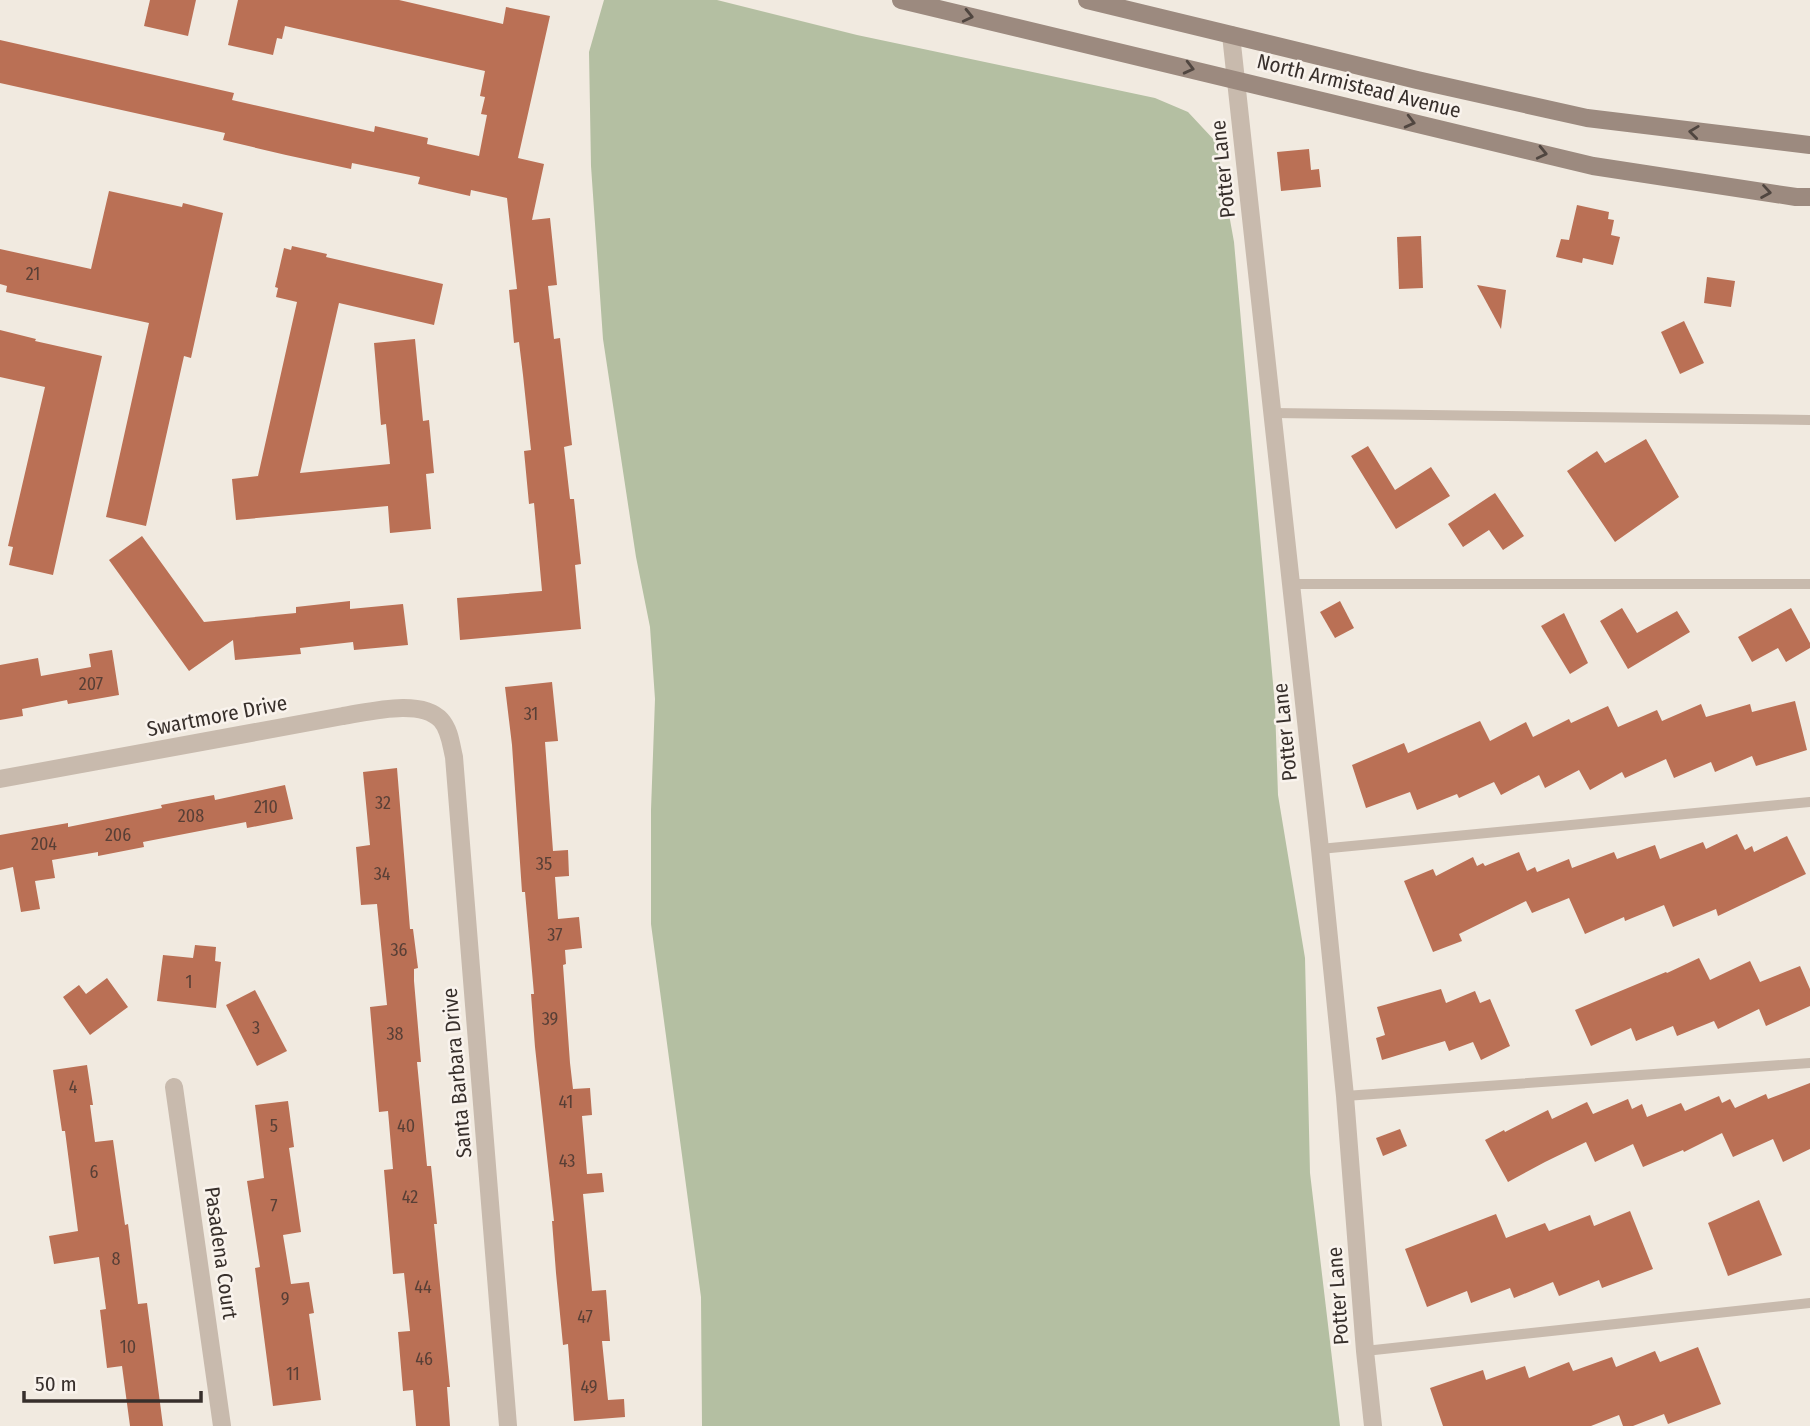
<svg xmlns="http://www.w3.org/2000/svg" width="1810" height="1426" font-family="'Fira Sans Condensed',sans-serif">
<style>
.green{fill:#b4bfa2}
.building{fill:#ba7055}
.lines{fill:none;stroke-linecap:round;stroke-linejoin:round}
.service{stroke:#c8baad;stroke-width:10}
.minor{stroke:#c8baad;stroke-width:18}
.secondary{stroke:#9c8a7f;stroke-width:18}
.oneway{stroke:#504640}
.labels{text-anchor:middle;stroke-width:5;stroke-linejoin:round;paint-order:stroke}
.number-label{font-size:18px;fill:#583f36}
.street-label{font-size:21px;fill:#372f2b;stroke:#f9f3ed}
</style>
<rect width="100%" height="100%" fill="#f1eae0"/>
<!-- green -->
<polygon class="green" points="604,0 717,0 857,35 1155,98 1188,112 1216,142 1234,242 1275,706 1278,795 1305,958 1310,1173 1340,1426 702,1426 701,1297 651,924 651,810 655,699 650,627 636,557 603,339 591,166 589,52"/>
<!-- building -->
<g class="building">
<polygon points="150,0 196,0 188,36 144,26"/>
<polygon points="238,0 399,0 503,24 506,7 550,16 518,158 544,164 532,220 550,218 557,285 548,286 554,339 560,338 572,445 564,447 570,499 574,499 581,564 575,565 581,629 460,640 457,598 542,591 534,503 529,504 524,451 531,450 523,375 519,342 514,343 509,290 517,289 507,198 471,190 470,196 418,184 420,177 352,163 351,169 286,155 223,140 225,133 0,83 0,40 234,93 232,100 374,132 375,126 428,138 427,144 479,156 487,115 481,114 485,97 480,96 485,71 285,26 282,39 277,38 273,55 228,45"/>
<polygon points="1309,149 1311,170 1319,169 1321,187 1281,191 1277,152"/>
<polygon points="109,191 182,207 183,203 223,213 191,358 184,356 146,526 106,517 149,323 6,292 7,286 0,284 0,249 91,269"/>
<polygon points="1577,205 1609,212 1608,219 1614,220 1611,235 1620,237 1613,265 1583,258 1582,263 1556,257 1561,239 1569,240"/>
<polygon points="1421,236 1423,288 1399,289 1397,237"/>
<polygon points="292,246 327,254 326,257 443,284 434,325 339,303 300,473 390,464 386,424 381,425 374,343 415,339 423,421 429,420 434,473 426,474 431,529 390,533 388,506 236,520 232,479 258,476 297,302 276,297 278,288 275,287 284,248 291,250"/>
<polygon points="1707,277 1735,281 1731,307 1704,303"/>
<polygon points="1477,285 1506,290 1501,329"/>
<polygon points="1684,321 1704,363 1680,374 1661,332"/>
<polygon points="0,330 36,339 35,341 102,356 53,575 9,565 13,547 8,546 45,387 0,377"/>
<polygon points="1646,439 1679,497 1615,542 1567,471 1597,451 1605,463"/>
<polygon points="1368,446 1395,490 1431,467 1450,496 1396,529 1351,456"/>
<polygon points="1495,493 1524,536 1503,550 1489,530 1463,547 1448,524"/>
<polygon points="142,536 204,622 296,613 296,607 350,601 350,609 403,604 408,645 354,650 353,642 300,648 301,654 235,660 233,640 189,671 109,560"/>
<polygon points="1340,601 1354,628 1335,638 1320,612"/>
<polygon points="1622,608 1637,633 1677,611 1690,632 1628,669 1600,621"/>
<polygon points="1791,608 1810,643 1810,648 1786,662 1778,648 1752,662 1738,637"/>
<polygon points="1564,613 1588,663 1570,674 1541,626"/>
<polygon points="112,650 119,695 68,704 67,700 22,709 23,716 0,720 0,665 38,658 41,676 91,667 89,654"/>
<polygon points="552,682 558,741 545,742 553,851 568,850 569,876 555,877 558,919 579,917 582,948 565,950 566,964 563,965 570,1063 573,1089 590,1088 592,1115 582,1116 587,1174 602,1173 604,1192 583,1194 592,1291 606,1290 610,1341 602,1341 608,1400 624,1399 625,1417 574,1421 568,1344 563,1345 556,1273 552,1221 554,1221 535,1047 531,994 534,994 525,892 522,892 512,745 505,687"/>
<polygon points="1795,701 1807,750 1756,766 1752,756 1715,772 1711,762 1674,778 1666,759 1625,778 1622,772 1590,790 1579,770 1545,788 1539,775 1501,795 1494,782 1459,798 1457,794 1417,810 1410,792 1366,808 1352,765 1404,743 1408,753 1480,721 1490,741 1526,722 1533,737 1569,719 1571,723 1608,706 1618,727 1657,710 1662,721 1701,704 1706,717 1750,704 1752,712"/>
<polygon points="397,768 410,929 413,929 418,968 414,969 414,981 421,1062 417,1062 427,1166 431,1166 437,1224 434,1224 450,1387 447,1387 450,1426 416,1426 413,1390 403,1391 398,1332 410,1331 404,1273 393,1274 384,1170 393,1169 388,1111 379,1112 370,1007 387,1005 377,904 361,905 356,847 370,845 363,772"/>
<polygon points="285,785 293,819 247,828 246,822 143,842 144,847 98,856 98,852 52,860 55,878 35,881 40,909 21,912 13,867 0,870 0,835 68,823 68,827 162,808 161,805 214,795 215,800"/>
<polygon points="1737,834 1745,850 1752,846 1754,852 1787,836 1806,874 1718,916 1716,909 1673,927 1664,905 1625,921 1624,917 1585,934 1569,898 1532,913 1526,901 1459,934 1462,941 1433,952 1404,881 1433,869 1436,876 1473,857 1477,866 1483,863 1485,866 1519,852 1527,871 1535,867 1537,872 1569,859 1572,868 1614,852 1617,859 1655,845 1660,859 1703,842 1706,849"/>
<polygon points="195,945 216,947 215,961 221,962 216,1008 157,1001 163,955 193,958"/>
<polygon points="1699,958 1710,980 1750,961 1760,982 1800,966 1810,989 1810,1006 1766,1026 1759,1009 1718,1029 1714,1021 1677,1036 1673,1026 1636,1041 1631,1028 1591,1046 1575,1010 1666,972 1667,973"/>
<polygon points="107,978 128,1007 90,1035 63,997 79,985 86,994"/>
<polygon points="1441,989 1446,1003 1475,991 1480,1003 1490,999 1510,1046 1481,1060 1473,1042 1449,1051 1445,1041 1382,1060 1376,1038 1385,1035 1377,1007"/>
<polygon points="255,990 287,1051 257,1066 226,1005"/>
<polygon points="87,1065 93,1105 90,1105 95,1142 113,1140 125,1225 128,1224 138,1304 147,1303 163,1426 130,1426 122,1366 107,1368 100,1310 106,1309 99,1257 54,1264 49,1236 78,1231 65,1131 62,1131 53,1070"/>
<polygon points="1810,1083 1810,1149 1783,1162 1773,1139 1733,1157 1722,1133 1684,1152 1683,1150 1643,1167 1633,1144 1595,1162 1586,1142 1545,1162 1508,1182 1485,1140 1504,1130 1505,1132 1548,1110 1552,1119 1587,1102 1593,1114 1628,1099 1632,1109 1642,1104 1647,1117 1681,1103 1685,1111 1719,1096 1722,1103 1730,1099 1735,1108 1766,1094 1768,1099"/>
<polygon points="288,1101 294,1147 289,1148 301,1232 283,1235 291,1284 309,1282 314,1313 309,1314 321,1400 273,1406 255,1268 260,1267 247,1181 264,1178 255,1105"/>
<polygon points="1400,1129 1407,1146 1383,1156 1376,1138"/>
<polygon points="1759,1200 1782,1255 1728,1276 1708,1223"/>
<polygon points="1630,1211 1653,1269 1602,1288 1599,1280 1559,1296 1553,1282 1514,1298 1510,1288 1471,1303 1467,1291 1427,1307 1405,1249 1496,1214 1506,1238 1545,1223 1549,1231 1590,1215 1594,1226"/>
<polygon points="1698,1347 1721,1404 1668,1424 1664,1414 1633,1426 1623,1426 1619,1415 1591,1426 1443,1426 1430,1388 1483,1370 1486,1380 1525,1366 1529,1378 1569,1362 1573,1371 1612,1357 1616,1367 1655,1351 1660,1362"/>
</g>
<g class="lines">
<!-- service -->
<g class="service">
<polyline points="1273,413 1810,420"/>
<polyline points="1292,584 1810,584"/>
<polyline points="1320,849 1810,802"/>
<polyline points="1345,1096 1810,1063"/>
<polyline points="1365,1351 1810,1303"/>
</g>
<!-- minor -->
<g class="minor">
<polyline points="1231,35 1320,849 1345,1096 1365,1351 1373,1426"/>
<path d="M0,779L343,716C369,712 421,698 441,720C450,730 451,745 454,757L508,1426"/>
<polyline points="174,1087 222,1426"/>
</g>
<!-- secondary -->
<g class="secondary">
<polyline points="901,0 1593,166 1796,197 1810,197"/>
<polyline points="1087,0 1417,80 1587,118 1810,145"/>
</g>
</g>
<!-- one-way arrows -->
<defs><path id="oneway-chevron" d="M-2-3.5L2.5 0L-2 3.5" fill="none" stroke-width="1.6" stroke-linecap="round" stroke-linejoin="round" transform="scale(1.75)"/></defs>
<g class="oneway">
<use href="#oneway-chevron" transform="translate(968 16) rotate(13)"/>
<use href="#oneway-chevron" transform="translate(1189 68) rotate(14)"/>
<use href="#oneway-chevron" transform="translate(1410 122) rotate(14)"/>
<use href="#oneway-chevron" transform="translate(1694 132) rotate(-173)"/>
<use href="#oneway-chevron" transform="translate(1542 153) rotate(13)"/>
<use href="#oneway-chevron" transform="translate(1766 192) rotate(9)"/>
</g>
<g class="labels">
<!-- number labels -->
<g class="number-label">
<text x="33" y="280">21</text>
<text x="91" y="690">207</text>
<text x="531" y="720">31</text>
<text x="383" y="809">32</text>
<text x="266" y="813">210</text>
<text x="191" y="822">208</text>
<text x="118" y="841">206</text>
<text x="44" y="850">204</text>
<text x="544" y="870">35</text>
<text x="382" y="880">34</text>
<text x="555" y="941">37</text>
<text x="399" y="956">36</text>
<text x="189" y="988">1</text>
<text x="550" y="1025">39</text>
<text x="256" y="1034">3</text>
<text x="395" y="1040">38</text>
<text x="73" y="1093">4</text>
<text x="566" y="1108">41</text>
<text x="274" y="1132">5</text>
<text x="406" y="1132">40</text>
<text x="567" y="1167">43</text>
<text x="94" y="1178">6</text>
<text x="410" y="1203">42</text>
<text x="274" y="1212">7</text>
<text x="116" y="1265">8</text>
<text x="423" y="1293">44</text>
<text x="285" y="1305">9</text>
<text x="585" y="1323">47</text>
<text x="128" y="1353">10</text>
<text x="424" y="1365">46</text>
<text x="293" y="1380">11</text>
<text x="589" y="1393">49</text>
</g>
<!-- street labels -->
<g class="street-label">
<text transform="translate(1359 86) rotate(14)" y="7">North Armistead Avenue</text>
<text transform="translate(1223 169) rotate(-96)" y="7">Potter Lane</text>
<text transform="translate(217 716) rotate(-11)" y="7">Swartmore Drive</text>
<text transform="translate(1285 732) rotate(-96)" y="7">Potter Lane</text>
<text transform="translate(457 1073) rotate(-95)" y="7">Santa Barbara Drive</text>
<text transform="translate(221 1253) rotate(82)" y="7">Pasadena Court</text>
<text transform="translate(1338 1296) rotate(-94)" y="7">Potter Lane</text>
</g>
</g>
<!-- scale -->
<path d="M24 1391v10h177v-10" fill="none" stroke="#372f2b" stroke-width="3.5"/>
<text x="35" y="1391" font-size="21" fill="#372f2b" stroke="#f9f3ed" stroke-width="5" paint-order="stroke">50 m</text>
</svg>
